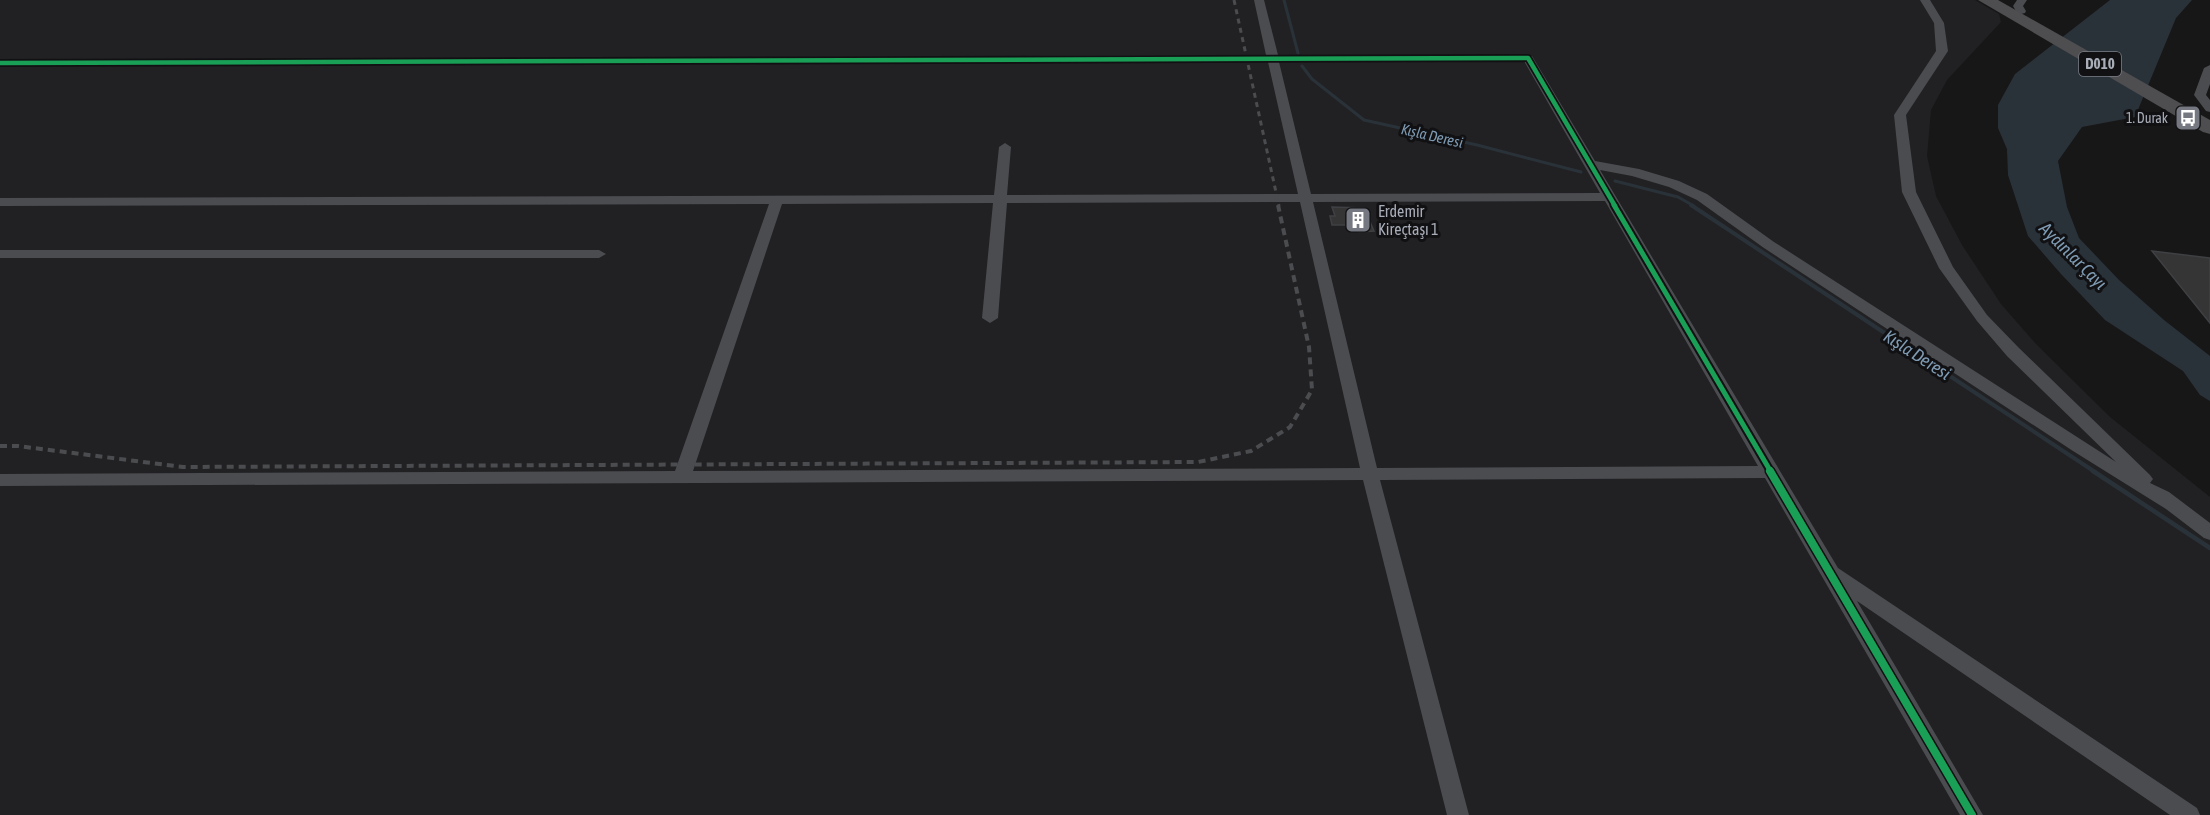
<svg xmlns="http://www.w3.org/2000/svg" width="2210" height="815" font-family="'Asap Condensed',sans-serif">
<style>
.built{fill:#212123}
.water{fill:#2a3239}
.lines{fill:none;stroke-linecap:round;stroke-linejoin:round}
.stream-far2{stroke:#2a3239;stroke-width:3}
.stream-far1{stroke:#2a3239;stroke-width:4}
.stream{stroke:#2a3239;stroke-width:4.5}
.building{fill:#353536;stroke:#3f4043;stroke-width:1.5}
.minor{fill:#4b4c50;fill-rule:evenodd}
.highway{fill:#4e4e51;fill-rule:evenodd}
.rail-far1{stroke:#4b4c4f;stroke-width:3;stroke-dasharray:5 4.5;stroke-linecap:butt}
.rail{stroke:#4b4c4f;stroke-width:4;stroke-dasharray:7 5;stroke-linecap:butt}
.cycleway-far2-casing{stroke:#111113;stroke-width:8}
.cycleway-far1-casing{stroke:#111113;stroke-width:9}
.cycleway-casing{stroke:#111113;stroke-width:11}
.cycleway-far2{stroke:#1a9f57;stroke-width:4.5}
.cycleway-far1{stroke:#1a9f57;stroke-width:5}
.cycleway{stroke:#1a9f57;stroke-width:8}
.labels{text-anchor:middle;stroke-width:6;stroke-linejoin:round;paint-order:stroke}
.far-poi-label{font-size:14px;fill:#a8adb8;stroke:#111113;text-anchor:end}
.shield{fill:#111113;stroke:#7b7e86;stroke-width:1.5}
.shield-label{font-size:15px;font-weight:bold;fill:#a8adb8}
.far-water-label{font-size:15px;font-style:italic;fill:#7f9bb3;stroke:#111113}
.poi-label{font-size:16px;fill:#a8adb8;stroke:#111113;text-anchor:start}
.water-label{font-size:18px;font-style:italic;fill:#7f9bb3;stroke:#111113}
</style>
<rect width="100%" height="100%" fill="#171717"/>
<!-- built -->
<polygon class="built" points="0,0 1975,0 1999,14 2001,22 1947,80 1931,110 1927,156 1936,196 1962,245 2001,304 2036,344 2110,417 2210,497 2210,815 0,815"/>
<!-- water -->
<polygon class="water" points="2110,0 2192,0 2176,18 2135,117 2082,127 2058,161 2067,207 2079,238 2119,280 2164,320 2210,356 2210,401 2200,395 2183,371 2105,320 2061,274 2028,236 2008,175 2007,149 1998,128 1998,105 2015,74"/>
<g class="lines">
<!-- stream-far2 -->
<g class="stream-far2">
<polyline points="1284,0 1298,53"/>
<polyline points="1302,66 1312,79 1364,120 1477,145 1581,172"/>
<polyline points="1615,181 1678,197 1694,206"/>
</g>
<!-- stream-far1 -->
<polyline class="stream-far1" points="1691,205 2095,472"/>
<!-- stream -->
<polyline class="stream" points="2093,471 2210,548"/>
</g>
<!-- building -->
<g class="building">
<polygon points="1332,207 1364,208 1374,231 1359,232 1358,225 1332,225 1330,216 1335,216"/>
<polygon points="2152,251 2210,258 2210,323"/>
</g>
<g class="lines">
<!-- minor -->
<g class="minor">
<path d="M1254,0H1264L1278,55L1532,56L1595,161L1639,169L1679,181L1707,194L1774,242L2116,462L2007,356L1977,321L1939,268L1902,192L1894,115L1936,51L1934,23L1920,0H1930L1944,23L1948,51L1906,115L1916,192L1953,267L1987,315L2019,348L2150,475L2153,479L2150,483L2169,492L2210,523V540L2204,538L2166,509L2073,451L1764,248L1697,200L1669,187L1632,176L1600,170L1838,568L2197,808L2200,815H2170L1857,601L1983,815H1960L1765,478L1380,480L1469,815H1447L1363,480L0,486V474L675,471L769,204L0,206V198L994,195L999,147L1005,143L1011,147L1007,195L1298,194L1268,62L0,66V60L1266,55ZM1524,61L1600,193L1311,194L1279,62ZM1605,201L1758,466L1377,468L1313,202ZM1300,202L1360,468L693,471L782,204L993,203L982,318L990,323L998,318L1007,203Z"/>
<polygon points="2017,0 2027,0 2023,6 2026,11 2025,13 2021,14 2017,13 2013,6"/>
<polygon points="2210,65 2210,84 2206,95 2210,100 2210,112 2206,111 2194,95 2204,68"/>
<polygon points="0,250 599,250 606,254 599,258 0,258"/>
</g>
<!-- highway -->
<polygon class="highway" points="1978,0 1998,0 2210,120 2210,134 2203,132"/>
<!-- rail-far1 -->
<polyline class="rail-far1" points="1234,0 1279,206"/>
<!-- rail -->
<polyline class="rail" points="0,446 18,446 183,467 1198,462 1251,451 1290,427 1312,390 1309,347 1278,205"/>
<!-- cycleway-far2 casing -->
<g class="cycleway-far2-casing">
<polyline id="cycleway-far2" points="0,63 1528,58 1615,206"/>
</g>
<!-- cycleway-far1 casing -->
<g class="cycleway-far1-casing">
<polyline id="cycleway-far1" points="1614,205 1771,472"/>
</g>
<!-- cycleway casing -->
<g class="cycleway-casing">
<polyline id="cycleway" points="1770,471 1972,815"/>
</g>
<!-- cycleway-far2 -->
<use href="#cycleway-far2" class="cycleway-far2"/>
<!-- cycleway-far1 -->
<use href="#cycleway-far1" class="cycleway-far1"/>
<!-- cycleway -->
<use href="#cycleway" class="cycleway"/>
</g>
<!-- icons -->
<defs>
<g id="bus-square" transform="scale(1.35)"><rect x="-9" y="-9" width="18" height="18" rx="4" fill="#757880" stroke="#111113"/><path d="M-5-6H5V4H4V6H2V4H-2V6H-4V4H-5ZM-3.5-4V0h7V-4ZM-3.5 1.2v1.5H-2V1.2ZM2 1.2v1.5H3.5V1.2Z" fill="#fff"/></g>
<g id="building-square" transform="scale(1.35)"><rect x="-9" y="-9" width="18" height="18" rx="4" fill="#757880" stroke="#111113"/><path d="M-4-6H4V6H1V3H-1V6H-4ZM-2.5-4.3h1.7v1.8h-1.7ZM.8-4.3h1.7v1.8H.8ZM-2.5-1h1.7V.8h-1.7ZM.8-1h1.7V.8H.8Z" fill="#fff"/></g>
</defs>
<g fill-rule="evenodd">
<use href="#bus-square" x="2188" y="118"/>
<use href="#building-square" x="1358" y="220"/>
</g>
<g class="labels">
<!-- far-poi labels -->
<g class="far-poi-label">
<text x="2168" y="123">1. Durak</text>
</g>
<!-- shield labels -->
<rect class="shield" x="2079" y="52" width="42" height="24" rx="4.5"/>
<g class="shield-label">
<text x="2100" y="69">D010</text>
</g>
<!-- far-water labels -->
<g class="far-water-label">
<text transform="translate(1432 136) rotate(13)" y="5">Kışla Deresi</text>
</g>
<!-- poi labels -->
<g class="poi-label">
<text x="1378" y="217">Erdemir<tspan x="1378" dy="18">Kireçtaşı 1</tspan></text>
</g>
<!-- water labels -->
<g class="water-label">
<text transform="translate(2073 256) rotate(45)" y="6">Aydınlar Çayı</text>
<text transform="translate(1917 355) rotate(33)" y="6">Kışla Deresi</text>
</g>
</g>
</svg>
